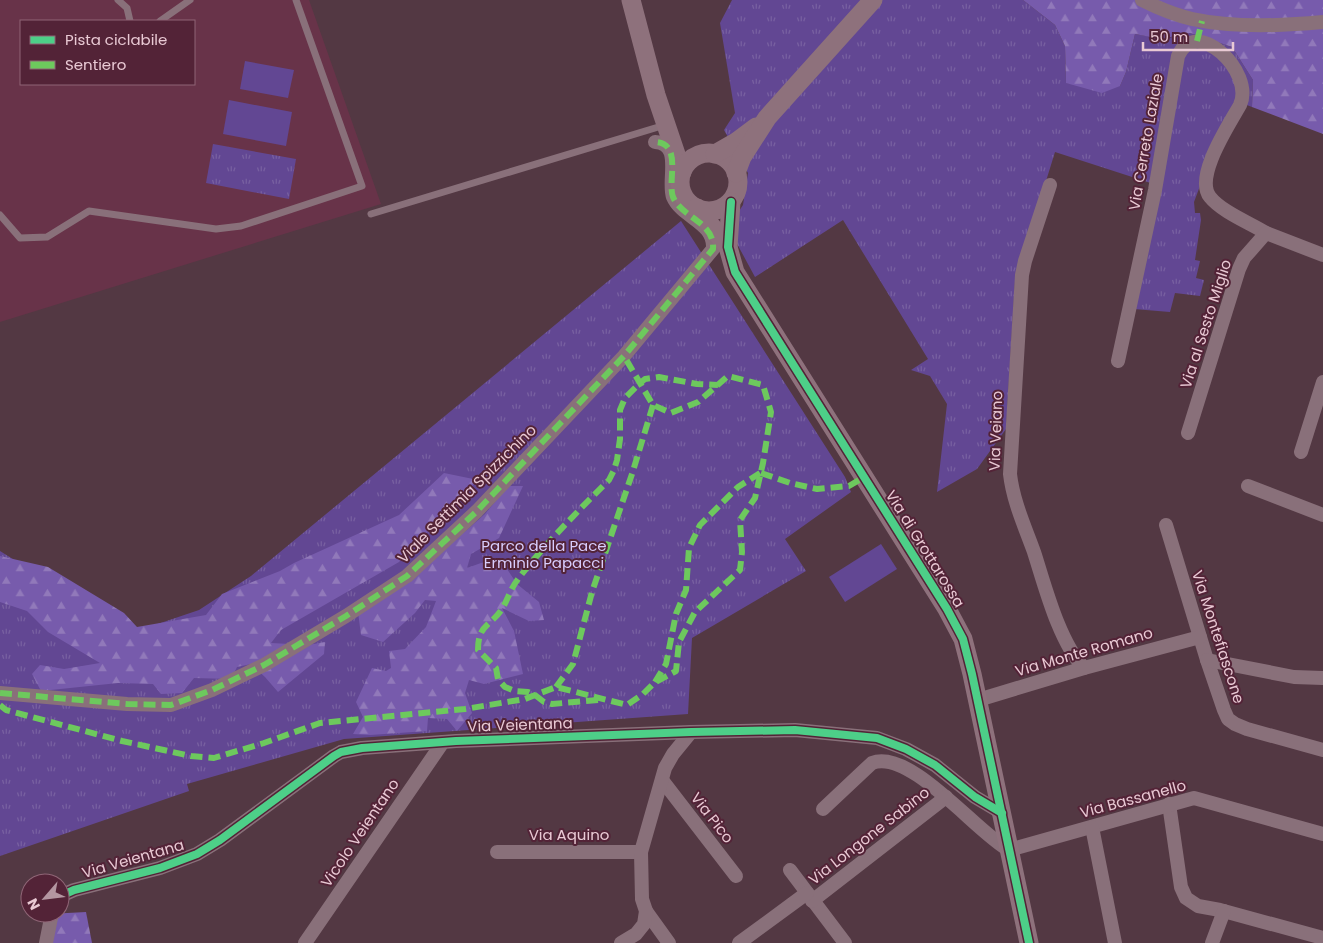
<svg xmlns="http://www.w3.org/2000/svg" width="1323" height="943" font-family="Poppins,sans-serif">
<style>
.built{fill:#683349;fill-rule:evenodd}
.grass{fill:url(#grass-tufts)}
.forest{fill:url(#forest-firs)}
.pitch{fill:#624793}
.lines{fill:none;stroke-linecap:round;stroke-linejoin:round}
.lane{stroke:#89707a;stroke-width:7}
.street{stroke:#89707a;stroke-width:14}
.secondary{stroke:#8e717c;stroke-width:19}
.quiet{stroke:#6dc95d;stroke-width:6;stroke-dasharray:12 6;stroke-linecap:butt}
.cycleway-casing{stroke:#532337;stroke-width:11}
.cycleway{stroke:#4dcf88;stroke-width:8}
.labels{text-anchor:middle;stroke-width:4;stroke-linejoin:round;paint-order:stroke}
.street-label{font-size:15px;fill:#e9c9d4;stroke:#532337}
.park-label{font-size:15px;fill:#d8cdfd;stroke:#532337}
</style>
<defs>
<pattern id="grass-tufts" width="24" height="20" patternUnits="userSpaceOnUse" patternTransform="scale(1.25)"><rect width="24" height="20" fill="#624793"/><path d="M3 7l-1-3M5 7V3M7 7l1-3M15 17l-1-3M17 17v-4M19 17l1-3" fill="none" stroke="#7860a1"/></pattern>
<pattern id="forest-firs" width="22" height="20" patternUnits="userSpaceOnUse" patternTransform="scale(1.25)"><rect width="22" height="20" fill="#775bac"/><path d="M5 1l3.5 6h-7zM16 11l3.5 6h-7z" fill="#9179ba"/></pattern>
</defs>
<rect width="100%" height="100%" fill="#533843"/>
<!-- built -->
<path class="built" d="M0,0H309L381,204L0,322ZM21,21H194V84H21Z"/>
<!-- grass -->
<g class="grass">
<polygon points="732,0 1023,0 1055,25 1065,46 1066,83 1120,86 1126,72 1135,34 1164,39 1190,33 1232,47 1253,80 1252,107 1239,102 1221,130 1194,202 1195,213 1200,213 1201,220 1195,260 1200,261 1196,278 1204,280 1200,296 1175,293 1170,312 1134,309 1160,186 1055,152 1015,281 1006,429 977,469 937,492 947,404 930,376 911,370 928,359 843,220 755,277 735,240 733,220 743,205 748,173 724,130 735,113 720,23"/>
<polygon points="213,144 296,159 289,199 206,183"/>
<polygon points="681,221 845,477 851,492 785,539 806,571 692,638 688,714 344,739 187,784 189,791 0,856 0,551 131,633 199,610 251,576"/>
</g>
<!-- forest -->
<g class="forest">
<polygon points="1023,0 1323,0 1323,134 1252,107 1253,80 1232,47 1190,33 1161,39 1135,34 1126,72 1120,86 1102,93 1066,83 1065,46 1055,25"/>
<polygon points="444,473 478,480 399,562 281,630 271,643 308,645 325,642 324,654 278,692 265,677 251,664 237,667 231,679 194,678 182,693 161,694 153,684 118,683 41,691 32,674 40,665 64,669 100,663 48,632 27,611 0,602 0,556 48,567 124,613 137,627 206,615 222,594 280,571 294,563 399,515"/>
<polygon points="508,486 523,486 499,538 471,554 467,568 481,563 501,560 517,584 539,602 544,620 529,621 502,608 514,631 523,674 484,684 469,680 465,693 472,713 457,731 447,719 428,718 427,731 370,735 353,734 363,717 356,702 372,668 386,671 391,668 389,651 405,649 426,627 436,601 425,600 415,613 383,642 361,635 358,612 420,571 485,514"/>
<polygon points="86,912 92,943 50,943 49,914"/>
</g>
<!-- pitch -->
<g class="pitch">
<polygon points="245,61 294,70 288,98 240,89"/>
<polygon points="229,100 292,112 286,146 223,134"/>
<polygon points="881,544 897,569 845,602 829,577"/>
</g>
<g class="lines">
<!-- lane -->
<g class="lane">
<polyline points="118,0 127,8 130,21"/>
<polyline points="160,21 190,0"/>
<polyline points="371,214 665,125"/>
<polyline points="0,215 20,238 47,237 89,211 216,229 241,226 362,186 296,0"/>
</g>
<!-- street -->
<g class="street">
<path d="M1142,0C1158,8 1175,15 1192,19C1234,28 1281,26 1323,22"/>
<path d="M1050,185L1025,261L1022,275L1010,474C1013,501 1025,527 1034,552C1045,586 1059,642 1084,668"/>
<path d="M1118,361L1155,190L1178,56C1196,15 1255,72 1240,105C1229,125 1194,177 1210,197C1222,212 1250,223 1266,233"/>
<polyline points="1188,433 1239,269 1244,258 1266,233 1323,255"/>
<polyline points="1301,452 1323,382"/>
<polyline points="1248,486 1323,515"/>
<polyline points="1166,525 1207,660 1224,710 1228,719 1235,724 1247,729 1323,750"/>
<polyline points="1207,660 1294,677 1323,678"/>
<path d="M0,693L127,704L171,705L212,690L264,665L346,616L407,576L477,511L624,356L713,249C715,222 682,218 673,197C667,181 683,143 655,142"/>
<polyline points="978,700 1084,668 1200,637"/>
<polyline points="662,780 736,876"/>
<polyline points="1169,804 1181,887 1186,898 1198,906 1220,910 1323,938"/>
<path d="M823,809L872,763C910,748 977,833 1009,850L1194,798L1323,834"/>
<polyline points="1092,827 1115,943"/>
<polyline points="497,852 641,852"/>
<polyline points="790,870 845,943"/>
<polyline points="60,900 65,894 74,890 160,868 197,854 220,840 334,756 341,752 362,748 456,741 691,732 795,730 877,738 906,749 935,765 975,797 1002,813"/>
<polyline points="812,901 946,797"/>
<polyline points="646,911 669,943"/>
<polyline points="46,943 52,913"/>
<polyline points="305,943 443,742"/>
<polyline points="621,943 636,934 644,924 646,911 642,899 641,852 665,768 673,754 691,732"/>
<polyline points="739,943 807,893"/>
<polyline points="1212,943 1224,911"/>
</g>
<!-- secondary -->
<g class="secondary">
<polyline points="631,0 656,95 682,172"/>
<circle cx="709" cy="182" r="29"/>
<polyline points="715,154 736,142 756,127"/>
<polyline points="736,173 742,157 767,118 873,0"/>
<polyline points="731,202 728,247 735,272 947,609 963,639 972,674 1029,943"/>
<polyline points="697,208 728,247"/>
</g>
<!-- quiet -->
<g class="quiet">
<polyline points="1197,41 1202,21"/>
<polyline points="761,473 790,483 817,489 849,486 864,477"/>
<polyline points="655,682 666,664 676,614 686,590 689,548 700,525 738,487 760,473"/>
<polyline points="556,687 573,664 592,592 633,471 653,405"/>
<path d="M0,693L127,704L171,705L212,690L264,665L346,616L407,576L477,511L624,356L713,249C715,222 682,218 673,197C667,181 683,143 655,142"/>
<path d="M598,700L552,704L544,702L535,695L528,692L515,691L505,687L498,679L496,668L478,650C478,624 490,627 502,609C508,599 511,588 518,579C546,543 577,512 609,480L614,470L617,460L620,439V410L625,398L639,384L645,379L659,377L697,384L718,385"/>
<polyline points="0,705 6,710 122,741 191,756 214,758 264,743 320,723 465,709 525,699 556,687 627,705 643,694 654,683 676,671 679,642 695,612 740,570 742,552 740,520 755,498 763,463 771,412 763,385 728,376 698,402 671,413 653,405 624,356"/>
</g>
<!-- cycleway casing -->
<g class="cycleway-casing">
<g id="cycleway">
<polyline points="731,202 728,247 735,272 947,609 963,639 972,674 1029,943"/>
<polyline points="60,900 65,894 74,890 160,868 197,854 220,840 334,756 341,752 362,748 456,741 691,732 795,730 877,738 906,749 935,765 975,797 1002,813"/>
</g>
</g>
<!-- cycleway -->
<use href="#cycleway" class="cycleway"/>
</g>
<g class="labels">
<!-- street labels -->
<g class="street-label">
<text transform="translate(1146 142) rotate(-80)" y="5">Via Cerreto Laziale</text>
<text transform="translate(1206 324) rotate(-72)" y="5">Via al Sesto Miglio</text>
<text transform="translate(996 431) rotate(-88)" y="5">Via Veiano</text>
<text transform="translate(467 494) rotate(-45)" y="5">Viale Settimia Spizzichino</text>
<text transform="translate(925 549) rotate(58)" y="5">Via di Grottarossa</text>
<text transform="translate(1218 637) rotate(72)" y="5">Via Montefiascone</text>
<text transform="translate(1084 652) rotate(-16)" y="5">Via Monte Romano</text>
<text transform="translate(520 725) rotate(-2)" y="5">Via Veientana</text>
<text transform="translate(1133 799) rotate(-15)" y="5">Via Bassanello</text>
<text transform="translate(712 818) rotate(52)" y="5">Via Pico</text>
<text transform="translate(360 833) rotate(-56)" y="5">Vicolo Veientano</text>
<text x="569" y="840">Via Aquino</text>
<text transform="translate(869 836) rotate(-38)" y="5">Via Longone Sabino</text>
<text transform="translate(133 859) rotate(-16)" y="5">Via Veientana</text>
</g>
<!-- park labels -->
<g class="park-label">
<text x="544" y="551">Parco della Pace<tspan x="544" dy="17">Erminio Papacci</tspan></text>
</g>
</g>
<!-- legend -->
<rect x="20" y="20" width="175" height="65" fill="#532337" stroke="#8f6576"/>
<rect x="30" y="36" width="25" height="8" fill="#4dcf88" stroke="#8f6576"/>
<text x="65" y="45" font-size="15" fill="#e9c9d4">Pista ciclabile</text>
<rect x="30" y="61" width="25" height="8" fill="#6dc95d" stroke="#8f6576"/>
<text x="65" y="70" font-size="15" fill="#e9c9d4">Sentiero</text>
<!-- north arrow -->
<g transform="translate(45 898) rotate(242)"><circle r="24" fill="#532337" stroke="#8f6576"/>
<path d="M0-4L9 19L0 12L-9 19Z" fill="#b496a1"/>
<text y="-8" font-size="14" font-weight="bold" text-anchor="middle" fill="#e9c9d4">N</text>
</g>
<!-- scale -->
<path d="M1143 42v8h90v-8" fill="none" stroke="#e9c9d4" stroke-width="2.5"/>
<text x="1150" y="42" font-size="15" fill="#e9c9d4" stroke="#532337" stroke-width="4" paint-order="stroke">50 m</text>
</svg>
